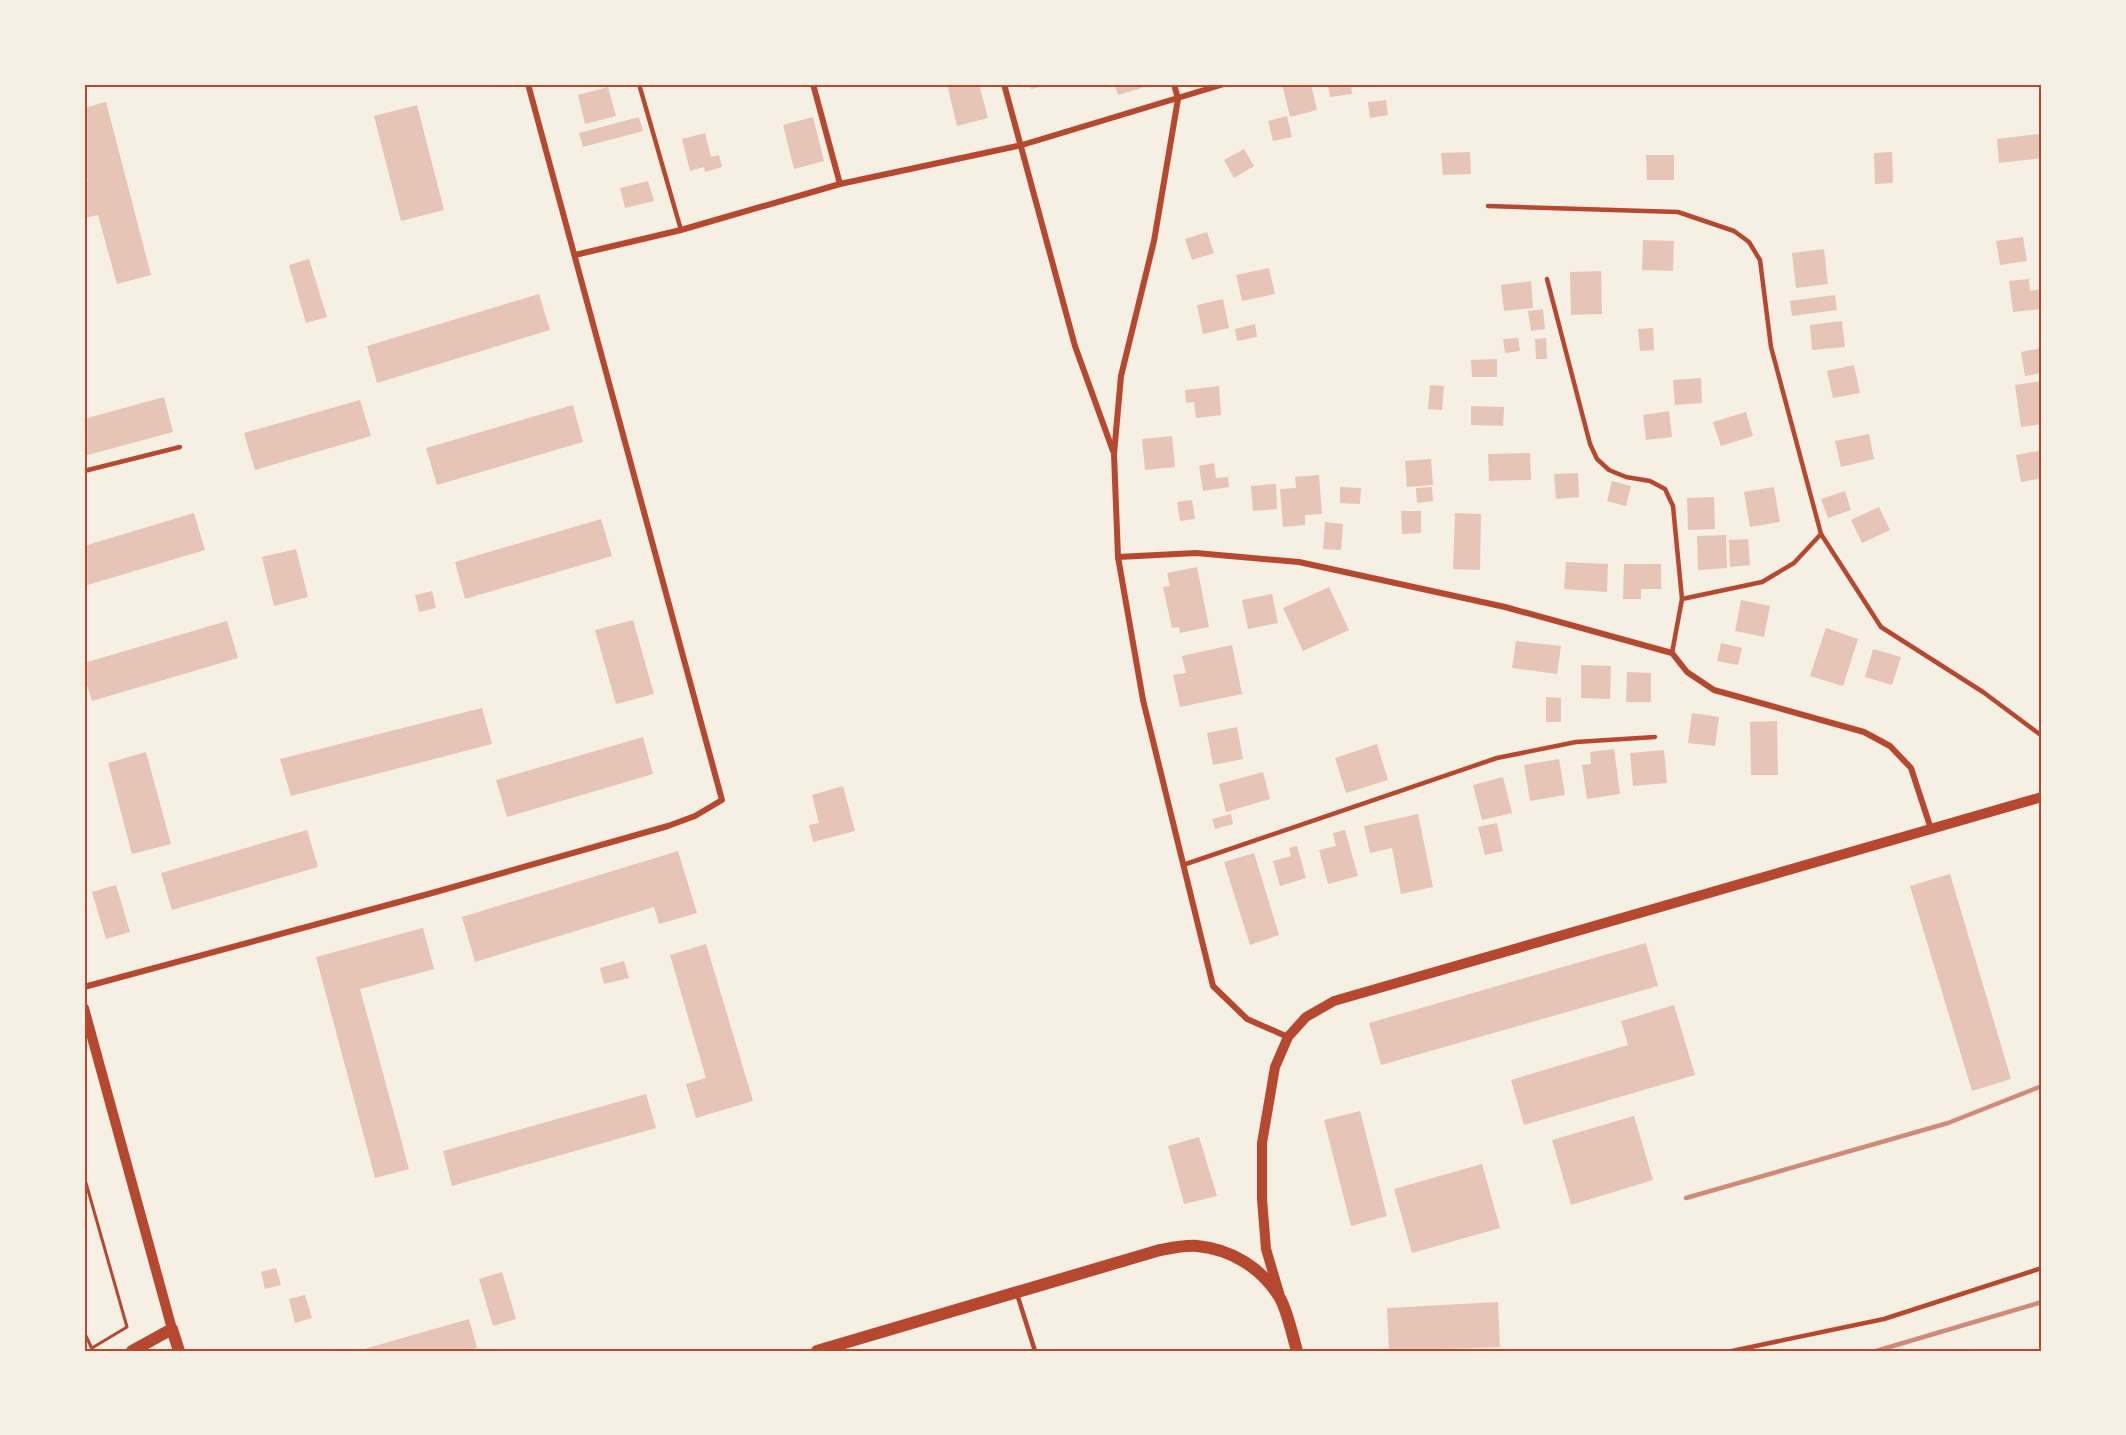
<svg xmlns="http://www.w3.org/2000/svg" width="2126" height="1435" font-family="'DM Sans',sans-serif">
<style>
.building{fill:#e6c5b7}
.lines{fill:none;stroke-linecap:round;stroke-linejoin:round}
.path{stroke:#b5482f;stroke-width:3}
.service{stroke:#b5482f;stroke-width:4.5}
.minor{stroke:#b5482f;stroke-width:6}
.tertiary{stroke:#b5482f;stroke-width:10}
.secondary{stroke:#b5482f;stroke-width:12}
.rail{stroke:#cf8b77;stroke-width:4.5}
.neatline{fill:none;stroke:#b5482f;stroke-width:2}
</style>
<rect width="100%" height="100%" fill="#f6efe4"/>
<!-- building -->
<g class="building">
<polygon points="947,84 979,84 988,118 957,126"/>
<polygon points="1030,84 1049,84 1049,85 1031,89"/>
<polygon points="1114,84 1147,84 1148,86 1118,95"/>
<polygon points="1282,84 1311,84 1317,110 1290,117"/>
<polygon points="1328,84 1351,84 1352,94 1330,97"/>
<polygon points="608,87 616,116 585,124 578,95"/>
<polygon points="1386,100 1388,115 1370,118 1368,102"/>
<polygon points="106,102 151,275 117,284 98,215 84,218 84,182 88,181 84,168 84,108"/>
<polygon points="417,105 444,210 401,221 374,116"/>
<polygon points="1287,116 1292,137 1273,141 1268,121"/>
<polygon points="639,117 643,131 583,147 579,133"/>
<polygon points="813,117 824,161 794,169 783,125"/>
<polygon points="705,133 711,157 719,155 722,167 705,172 704,167 690,171 682,139"/>
<polygon points="2039,134 2042,158 1999,163 1997,139"/>
<polygon points="1244,149 1254,166 1234,178 1224,160"/>
<polygon points="1470,152 1471,174 1443,175 1441,153"/>
<polygon points="1892,152 1893,183 1875,184 1874,153"/>
<polygon points="1646,155 1674,155 1674,180 1647,180"/>
<polygon points="648,181 654,201 625,208 620,188"/>
<polygon points="1207,232 1214,253 1192,260 1185,239"/>
<polygon points="2023,237 2027,261 2000,265 1996,241"/>
<polygon points="1643,240 1674,241 1673,271 1642,270"/>
<polygon points="1824,249 1828,284 1796,288 1792,253"/>
<polygon points="309,259 327,317 306,323 289,265"/>
<polygon points="1269,268 1275,294 1242,301 1236,275"/>
<polygon points="1601,271 1602,314 1571,315 1570,272"/>
<polygon points="2029,279 2030,291 2040,289 2042,309 2013,312 2009,281"/>
<polygon points="1531,281 1533,308 1504,311 1501,285"/>
<polygon points="539,294 550,330 377,383 367,346"/>
<polygon points="1835,295 1837,310 1792,316 1790,301"/>
<polygon points="1223,299 1229,328 1203,334 1197,305"/>
<polygon points="1543,309 1545,329 1531,331 1528,311"/>
<polygon points="1842,321 1845,347 1812,350 1810,325"/>
<polygon points="1255,324 1257,337 1237,341 1235,329"/>
<polygon points="1653,328 1654,350 1640,351 1638,329"/>
<polygon points="1518,338 1520,351 1505,353 1503,339"/>
<polygon points="1546,338 1547,359 1536,359 1535,339"/>
<polygon points="2042,348 2042,373 2025,376 2021,352"/>
<polygon points="1497,359 1497,377 1472,377 1471,360"/>
<polygon points="1854,365 1860,393 1833,398 1827,371"/>
<polygon points="1701,378 1702,403 1675,405 1673,380"/>
<polygon points="2042,381 2042,424 2021,427 2015,385"/>
<polygon points="1430,385 1444,386 1442,410 1428,409"/>
<polygon points="1219,386 1221,415 1196,418 1194,402 1186,403 1185,390"/>
<polygon points="164,397 173,432 84,456 84,419"/>
<polygon points="360,400 371,436 255,470 244,433"/>
<polygon points="573,405 583,442 437,485 426,448"/>
<polygon points="1471,406 1504,407 1503,426 1471,425"/>
<polygon points="1669,411 1672,437 1646,440 1643,415"/>
<polygon points="1746,412 1753,436 1721,446 1713,422"/>
<polygon points="1869,434 1874,459 1841,467 1835,441"/>
<polygon points="1172,436 1175,467 1145,470 1142,439"/>
<polygon points="2042,450 2042,478 2021,482 2016,455"/>
<polygon points="1530,453 1531,480 1489,481 1488,454"/>
<polygon points="1431,459 1433,485 1407,487 1405,461"/>
<polygon points="1214,463 1216,478 1228,477 1229,487 1203,491 1199,466"/>
<polygon points="1578,473 1579,497 1556,499 1554,474"/>
<polygon points="1319,475 1322,514 1305,515 1305,525 1283,527 1280,489 1296,488 1295,477"/>
<polygon points="1612,481 1631,486 1626,506 1607,501"/>
<polygon points="1276,484 1277,509 1253,511 1251,486"/>
<polygon points="1340,487 1361,488 1360,504 1340,503"/>
<polygon points="1432,487 1433,501 1417,503 1416,488"/>
<polygon points="1774,487 1780,522 1750,527 1744,492"/>
<polygon points="1845,491 1851,510 1828,518 1821,499"/>
<polygon points="1714,497 1715,529 1688,530 1687,498"/>
<polygon points="1192,500 1195,519 1180,521 1177,502"/>
<polygon points="1879,507 1890,530 1862,543 1851,520"/>
<polygon points="1401,511 1421,511 1421,533 1402,534"/>
<polygon points="194,513 205,550 84,586 84,546"/>
<polygon points="1455,513 1481,514 1480,570 1453,569"/>
<polygon points="601,519 612,556 465,599 455,562"/>
<polygon points="1325,522 1343,524 1341,550 1323,549"/>
<polygon points="1726,535 1727,568 1698,570 1697,536"/>
<polygon points="1748,539 1750,565 1730,567 1729,540"/>
<polygon points="296,549 308,597 274,606 262,557"/>
<polygon points="1566,562 1608,564 1607,592 1564,589"/>
<polygon points="1624,564 1661,564 1661,589 1641,589 1641,599 1623,599"/>
<polygon points="1197,567 1209,627 1180,633 1179,627 1172,628 1163,587 1170,586 1167,573"/>
<polygon points="1329,587 1349,630 1303,651 1283,608"/>
<polygon points="432,591 436,608 419,612 415,595"/>
<polygon points="1272,594 1278,623 1248,629 1242,600"/>
<polygon points="1741,600 1770,606 1764,637 1735,631"/>
<polygon points="633,620 654,694 616,704 595,630"/>
<polygon points="227,621 238,658 92,701 84,675 84,663"/>
<polygon points="1826,628 1858,639 1843,686 1810,676"/>
<polygon points="1516,641 1561,646 1557,674 1512,668"/>
<polygon points="1721,643 1742,648 1738,665 1717,661"/>
<polygon points="1232,645 1242,694 1180,707 1173,675 1186,673 1182,656"/>
<polygon points="1873,649 1901,657 1892,685 1865,677"/>
<polygon points="1581,665 1611,666 1610,699 1581,698"/>
<polygon points="1627,672 1651,673 1651,702 1626,702"/>
<polygon points="1546,697 1561,698 1561,722 1546,722"/>
<polygon points="482,708 492,744 291,796 280,759"/>
<polygon points="1692,713 1719,717 1715,746 1688,743"/>
<polygon points="1777,721 1778,775 1751,775 1750,722"/>
<polygon points="1237,727 1243,759 1213,765 1207,733"/>
<polygon points="643,737 653,774 507,817 496,780"/>
<polygon points="1377,744 1388,780 1346,793 1335,758"/>
<polygon points="1614,749 1620,794 1587,799 1582,765 1591,764 1590,752"/>
<polygon points="1664,750 1667,783 1633,786 1630,753"/>
<polygon points="146,752 171,844 132,854 108,763"/>
<polygon points="1559,759 1565,795 1530,801 1524,765"/>
<polygon points="1263,772 1270,799 1226,812 1219,784"/>
<polygon points="1503,777 1512,813 1482,820 1473,785"/>
<polygon points="843,786 855,831 813,842 809,825 819,823 812,795"/>
<polygon points="1231,814 1233,824 1215,829 1212,819"/>
<polygon points="1418,814 1433,887 1401,894 1392,848 1370,853 1364,826"/>
<polygon points="1497,823 1503,851 1485,855 1478,827"/>
<polygon points="307,830 318,867 172,910 161,873"/>
<polygon points="1345,830 1358,876 1328,884 1319,850 1336,846 1333,833"/>
<polygon points="1297,846 1306,878 1280,886 1273,861 1291,856 1289,848"/>
<polygon points="678,851 697,913 659,924 654,907 475,962 462,917"/>
<polygon points="1254,853 1279,935 1250,945 1224,862"/>
<polygon points="1950,874 2011,1079 1972,1091 1910,886"/>
<polygon points="116,885 130,932 106,939 92,892"/>
<polygon points="423,928 434,969 360,989 409,1169 375,1178 316,957"/>
<polygon points="1646,943 1658,986 1381,1065 1369,1023"/>
<polygon points="706,944 753,1101 696,1118 686,1084 706,1078 670,955"/>
<polygon points="624,961 629,978 604,984 600,968"/>
<polygon points="1674,1005 1695,1075 1524,1125 1511,1080 1628,1045 1621,1021"/>
<polygon points="646,1094 656,1128 452,1186 443,1151"/>
<polygon points="1360,1111 1387,1216 1351,1226 1324,1120"/>
<polygon points="1634,1116 1653,1180 1571,1205 1552,1140"/>
<polygon points="1199,1137 1217,1196 1184,1204 1168,1146"/>
<polygon points="1482,1164 1500,1228 1412,1253 1394,1189"/>
<polygon points="276,1268 281,1285 265,1289 261,1272"/>
<polygon points="502,1272 516,1319 493,1326 479,1279"/>
<polygon points="305,1295 312,1318 295,1323 289,1299"/>
<polygon points="1498,1302 1500,1347 1389,1351 1387,1308"/>
<polygon points="469,1319 477,1348 467,1351 357,1351"/>
</g>
<g class="lines">
<!-- path -->
<g class="path">
<polyline points="84,1176 127,1327 92,1348"/>
<polyline points="84,1337 86,1336 93,1351"/>
</g>
<!-- service -->
<g class="service">
<polyline points="639,84 681,230"/>
<polyline points="1488,206 1678,212 1734,231 1749,242 1760,260 1771,347 1821,534"/>
<polyline points="1547,279 1590,444 1597,459 1609,470 1626,477 1650,481 1665,489 1673,506 1682,599"/>
<polyline points="84,471 180,447"/>
<polyline points="1672,653 1682,599 1762,582 1794,563 1821,534 1881,627 1983,692 2042,736"/>
<polyline points="1183,865 1497,758 1576,742 1655,737"/>
<polyline points="1017,1294 1035,1351"/>
<polyline points="1732,1351 1884,1319 2042,1268"/>
</g>
<!-- minor -->
<g class="minor">
<polyline points="813,84 840,184"/>
<polyline points="1004,84 1075,346 1113,451"/>
<polyline points="1174,84 1178,99 1154,241 1121,376 1114,454 1118,557 1143,700 1213,986 1247,1019 1288,1037"/>
<polyline points="575,255 681,230 840,184 1022,145 1224,84"/>
<polyline points="1118,557 1196,553 1299,562 1505,607 1672,653 1687,672 1714,690 1864,732 1890,746 1911,768 1931,829"/>
<polyline points="84,987 432,893 668,826 695,816 722,800 528,84"/>
</g>
<!-- tertiary -->
<g class="tertiary">
<polyline points="84,1008 172,1329"/>
<polyline points="1279,1293 1266,1249 1262,1199 1262,1143 1275,1067 1288,1037 1306,1017 1334,1001 2042,797"/>
</g>
<!-- secondary -->
<g class="secondary">
<polyline points="132,1351 172,1329 179,1351"/>
<path d="M817,1351L1160,1250C1171,1248 1185,1245 1197,1246C1231,1249 1262,1268 1280,1298C1288,1313 1292,1334 1297,1351"/>
</g>
<!-- rail -->
<g class="rail">
<polyline points="1686,1198 1948,1123 2042,1086"/>
<polyline points="1876,1351 2042,1302"/>
</g>
</g>
<!-- border -->
<rect width="2126" height="1435" fill="none" stroke="#f6efe4" stroke-width="171"/>
<rect x="86" y="86" width="1954" height="1264" class="neatline"/>
</svg>
